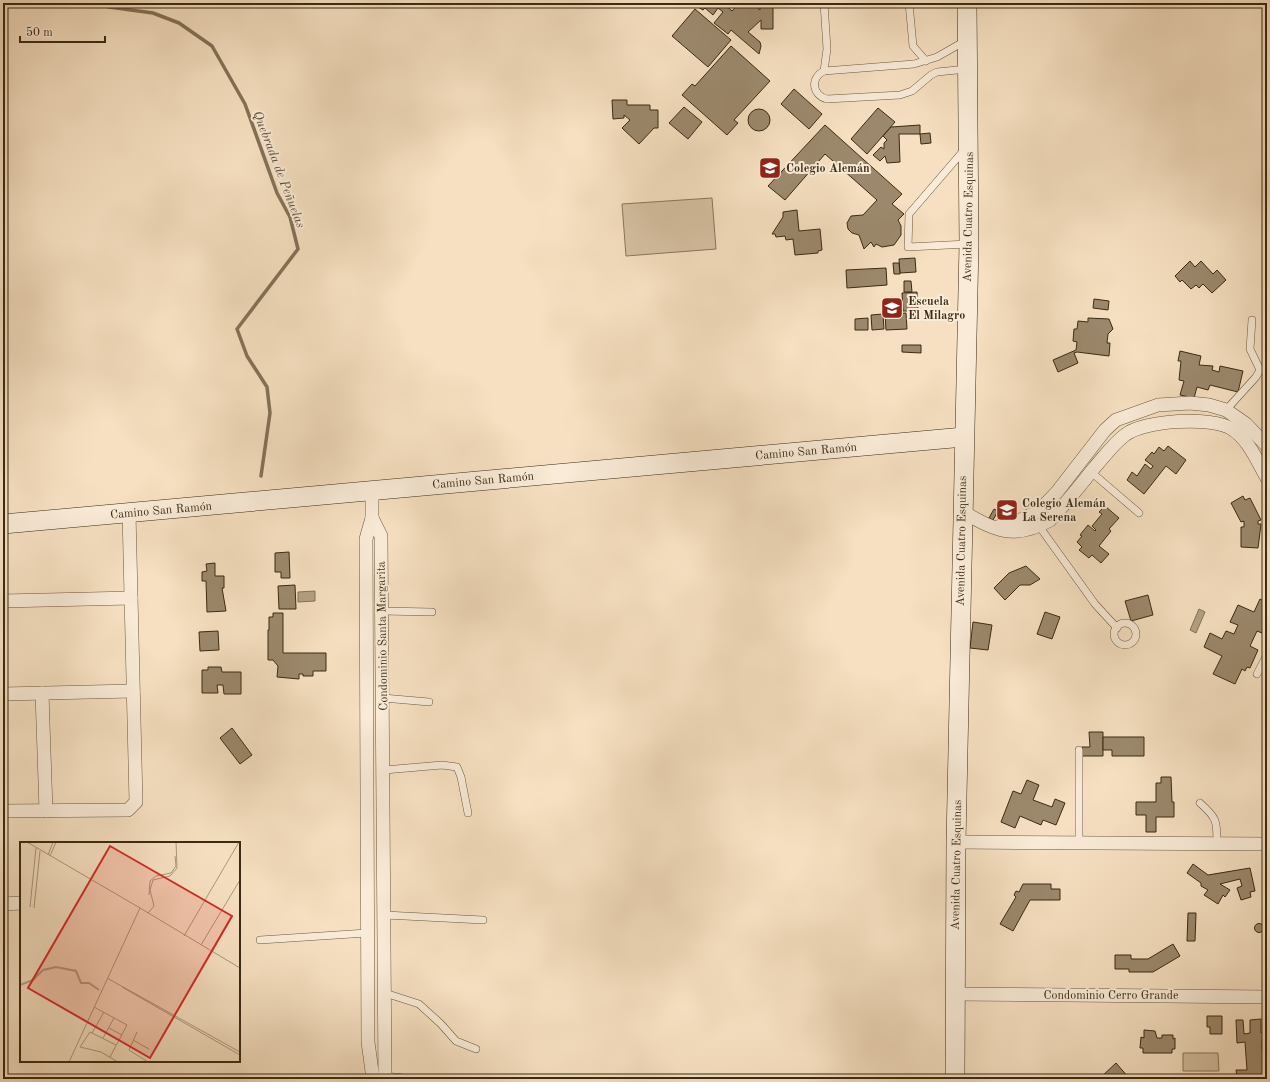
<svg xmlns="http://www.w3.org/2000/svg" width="1270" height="1082" font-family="'Old Standard TT',serif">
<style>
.green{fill:#d6c1a3;stroke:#88765b}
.water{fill:#b6a286;stroke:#847258}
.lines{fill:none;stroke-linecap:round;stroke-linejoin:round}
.stream{stroke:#847258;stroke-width:3.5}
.building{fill:#9c896d;stroke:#3a2a13}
.lane-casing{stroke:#69583e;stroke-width:8}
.street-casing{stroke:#69583e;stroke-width:14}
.secondary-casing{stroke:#3a2a13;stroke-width:20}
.lane{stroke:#f9ebd7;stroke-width:7}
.street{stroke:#f9ebd7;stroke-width:13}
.secondary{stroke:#f9ebd7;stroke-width:19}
.labels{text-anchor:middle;stroke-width:4;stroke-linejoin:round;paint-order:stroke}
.poi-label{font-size:12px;font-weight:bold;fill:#3a2a13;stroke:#f9ebd7;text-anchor:start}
.street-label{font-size:12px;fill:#3a2a13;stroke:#f9ebd7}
.water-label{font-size:13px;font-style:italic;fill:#5f4e36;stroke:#f9ebd7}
.inset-river{fill:none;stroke:#b6a286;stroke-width:2}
.inset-road{fill:none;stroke:#ab977b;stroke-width:1}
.view{fill:#d62828;fill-opacity:0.15;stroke:#d62828;stroke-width:2}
.inset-edge{fill:none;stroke:#3a2a13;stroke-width:2}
</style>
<rect width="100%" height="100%" fill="#f6e0c1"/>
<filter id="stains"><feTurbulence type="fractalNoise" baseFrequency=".005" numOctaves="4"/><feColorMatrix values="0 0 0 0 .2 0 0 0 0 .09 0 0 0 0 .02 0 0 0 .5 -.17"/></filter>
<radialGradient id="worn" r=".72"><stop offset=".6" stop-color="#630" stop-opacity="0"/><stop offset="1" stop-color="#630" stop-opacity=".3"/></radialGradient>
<!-- green -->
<g class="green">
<polygon points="712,198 716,249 626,256 622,204"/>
<polygon points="1183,1053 1218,1053 1219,1071 1183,1071"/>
</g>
<!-- water -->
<g class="water">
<polygon points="315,591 315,601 298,602 298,592"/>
<polygon points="1199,609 1205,612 1196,633 1190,630"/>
</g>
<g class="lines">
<!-- stream -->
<polyline class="stream" points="97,3 109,7 153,13 179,23 212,46 245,104 277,193 290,217 298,249 237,329 247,356 267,387 270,413 261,476"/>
</g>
<!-- building -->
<g class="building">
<polygon points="691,3 723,3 732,11 739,3 753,3 760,10 760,3 773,3 773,29 761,29 761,20 748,32 760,42 761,46 759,54 731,30 728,34 714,23 723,12 718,8 713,15 705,8 703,10"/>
<polygon points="695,9 731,40 708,67 672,36"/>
<polygon points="731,46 770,81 734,120 738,123 727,135 682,95 692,84 695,86"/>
<polygon points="794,89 822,114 809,129 781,104"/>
<polygon points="612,100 627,100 627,105 650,105 650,110 658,110 658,128 654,128 639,144 622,128 630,120 624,115 624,118 613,119"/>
<polygon points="684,107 702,122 688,139 669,123"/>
<polygon points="878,108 895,122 867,154 851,139"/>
<circle cx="759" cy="120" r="11"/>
<polygon points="825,125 902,194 892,204 904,214 898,220 901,226 901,235 894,245 882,247 876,244 874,247 871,242 864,249 859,235 852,233 848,229 847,223 851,216 863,215 877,200 825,154 785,200 768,186"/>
<polygon points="920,125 920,134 899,134 900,162 887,163 885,156 880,161 873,155 881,147 884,149 884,143 887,140 883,136 891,127"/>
<polygon points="930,133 931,143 921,144 920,134"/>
<polygon points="797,210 799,231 820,229 822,250 818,251 818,253 795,255 793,239 786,240 785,236 776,237 775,234 772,234 783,217 783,212"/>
<polygon points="915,258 916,272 900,273 899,259"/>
<polygon points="1190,261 1195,267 1201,261 1213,274 1217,270 1226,280 1212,293 1203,284 1199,288 1196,285 1191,289 1182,280 1180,282 1175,276"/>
<polygon points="893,263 899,263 900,274 894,274"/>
<polygon points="886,268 887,285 847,288 846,270"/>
<polygon points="904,281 911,281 912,292 904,292"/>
<polygon points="917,292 918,311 903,311 902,293"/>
<polygon points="1094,299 1109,301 1108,310 1093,308"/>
<polygon points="906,313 907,329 886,330 885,314"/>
<polygon points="883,314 884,329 872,330 871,315"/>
<polygon points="868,318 868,330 855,330 855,319"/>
<polygon points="1088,318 1109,319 1113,329 1108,334 1107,343 1110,343 1109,356 1077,352 1074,353 1078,363 1058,372 1053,360 1076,350 1077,342 1073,341 1074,329 1077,329 1078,321 1088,322"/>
<polygon points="902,345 921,345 921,353 902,352"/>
<polygon points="1180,351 1201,356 1199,365 1213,366 1212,370 1219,372 1220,366 1243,371 1238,392 1210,385 1208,390 1197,387 1194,398 1180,395 1184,381 1179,380 1181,361 1178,361"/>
<polygon points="1168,446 1186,460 1176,474 1166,466 1144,494 1127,480 1132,472 1137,476 1145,464 1151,469 1153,466 1145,460 1152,452 1154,454 1159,447 1164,451"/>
<polygon points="1243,496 1245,500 1250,498 1261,520 1258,521 1258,524 1261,524 1258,548 1241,547 1241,527 1244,527 1244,521 1241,522 1231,503"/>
<polygon points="1105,506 1119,518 1109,529 1111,531 1099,546 1109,554 1101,563 1092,555 1089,558 1079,550 1082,547 1077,542 1082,536 1080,535 1088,525 1095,531 1096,530 1092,526 1102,514 1099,512"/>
<polygon points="994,509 998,511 993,520 989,518"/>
<polygon points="289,552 290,578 281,578 281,572 275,572 275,553"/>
<polygon points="215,563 215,576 224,576 224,588 222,588 226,611 207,612 206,581 202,581 202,572 207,571 206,564"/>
<polygon points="1026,566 1040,579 1030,585 1020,585 1005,600 994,588 1009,573"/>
<polygon points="295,585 296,609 279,609 278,586"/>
<polygon points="1148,595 1153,615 1131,621 1125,601"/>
<polygon points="1260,599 1267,603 1267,630 1264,628 1262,633 1257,631 1250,646 1258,650 1250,668 1247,667 1245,671 1242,669 1235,684 1213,674 1222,656 1204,647 1210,633 1222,639 1226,631 1234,634 1238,625 1230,622 1238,605 1254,612"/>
<polygon points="1045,612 1060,617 1052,639 1037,634"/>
<polygon points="273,613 283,613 283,653 326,653 326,671 313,671 313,676 303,676 303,674 299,674 299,679 277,677 278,666 273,660 268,660 268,630 269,630 269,617 273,617"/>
<polygon points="973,622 992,625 988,650 970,648"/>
<polygon points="218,631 219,650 200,651 199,632"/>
<polygon points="208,667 221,667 222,672 241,672 241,694 224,694 223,685 217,685 218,693 202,693 202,670 208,670"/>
<polygon points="232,728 252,755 240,764 220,738"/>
<polygon points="1089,732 1103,732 1103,756 1082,756 1082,747 1090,747"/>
<polygon points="1103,737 1144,737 1144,756 1112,756 1112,750 1103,750"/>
<polygon points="1161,777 1171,777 1172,802 1174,802 1174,817 1156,817 1156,832 1146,832 1146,815 1136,815 1136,802 1156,802 1156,783 1161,783"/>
<polygon points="1027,780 1039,785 1033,800 1052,807 1055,799 1065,803 1056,825 1043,820 1041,825 1020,816 1015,828 1001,822 1013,791 1021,794"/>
<polygon points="1193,864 1208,875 1250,868 1255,891 1250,892 1251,897 1241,900 1237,888 1242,886 1240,879 1220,884 1230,890 1225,897 1223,895 1218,904 1204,895 1208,890 1201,886 1201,883 1187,873"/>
<polygon points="1023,884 1051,884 1051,889 1060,889 1060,900 1030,900 1013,931 1000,924 1016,897 1014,895 1016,891 1019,892"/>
<polygon points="1188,913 1196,913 1195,941 1187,941"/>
<circle cx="1259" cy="928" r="4.5"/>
<polygon points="1173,944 1180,956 1153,972 1129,972 1129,969 1115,969 1115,955 1131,955 1131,959 1148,959"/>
<polygon points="1207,1016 1222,1016 1222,1034 1210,1034 1210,1027 1207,1027"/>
<polygon points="1261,1019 1261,1033 1264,1033 1264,1040 1262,1041 1262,1050 1267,1050 1267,1059 1263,1060 1264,1068 1267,1068 1267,1079 1237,1079 1236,1070 1247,1070 1245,1042 1237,1043 1236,1020 1243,1020 1244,1034 1250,1033 1250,1020"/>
<polygon points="1144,1030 1155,1031 1157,1038 1162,1038 1162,1035 1173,1035 1173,1039 1175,1038 1175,1049 1172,1049 1172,1053 1143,1053 1143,1048 1140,1048 1141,1037 1144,1038"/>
<polygon points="1116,1063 1129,1078 1099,1079"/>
</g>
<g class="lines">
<!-- lane casing -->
<g class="lane-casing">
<g id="lane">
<polyline points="909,3 913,46 926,61"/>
<path d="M965,41L937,57L914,64L824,71C810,78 812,95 827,99L900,95L912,91L931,75L937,72L967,69"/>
<polyline points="824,71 827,49 824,3"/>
<polyline points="965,149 909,214 908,247 968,244"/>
<polyline points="1226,410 1256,377 1260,370 1250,349 1252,320"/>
<polyline points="1091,472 1139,513"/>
<polyline points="1039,526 1095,604 1117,628"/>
<polyline points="382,611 432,612"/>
<circle cx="1125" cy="634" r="11"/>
<polyline points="1257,674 1267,655"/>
<polyline points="383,698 429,702"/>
<polyline points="384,770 442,765 457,767 461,777 468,813"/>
<path d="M1200,803C1217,818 1217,821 1217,843"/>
<polyline points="1079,843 1079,750"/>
<polyline points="385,915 483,920"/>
<polyline points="260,940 367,933"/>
<polyline points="385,993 419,1004 441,1024 456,1041 476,1049"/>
<polyline points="385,1076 413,1079"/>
</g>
</g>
<!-- street casing -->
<g class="street-casing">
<g id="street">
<polyline points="372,490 372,518 366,539 368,1042 373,1079"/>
<path d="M962,511C994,531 1015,540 1050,520C1066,503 1080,486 1094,468C1104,457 1113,444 1125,435C1144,420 1212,416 1232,429C1249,440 1257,461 1267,478"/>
<polyline points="372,518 381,536 385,1079"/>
<polyline points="1000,526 1007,527 1040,510 1057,492 1105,430 1116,420 1158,405 1190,403 1209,405 1226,410 1246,424 1267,446"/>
<polyline points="3,601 131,598"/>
<polyline points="42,693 46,811"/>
<polyline points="3,694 133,691"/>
<polyline points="3,811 128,810 136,802 129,513"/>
<polyline points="956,842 1267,844"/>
<polyline points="3,904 21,903"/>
<polyline points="955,994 1267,997"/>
</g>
</g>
<!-- secondary casing -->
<g class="secondary-casing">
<g id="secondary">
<polyline points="3,524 964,437"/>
<polyline points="955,1079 956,842 969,244 967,3"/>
</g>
</g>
<!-- lane -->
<use href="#lane" class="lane"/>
<!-- street -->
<use href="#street" class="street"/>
<!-- secondary -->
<use href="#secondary" class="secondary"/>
</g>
<!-- icons -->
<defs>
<g id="school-square" transform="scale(1.15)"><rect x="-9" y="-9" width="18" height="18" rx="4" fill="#8f2418" stroke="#f9ebd7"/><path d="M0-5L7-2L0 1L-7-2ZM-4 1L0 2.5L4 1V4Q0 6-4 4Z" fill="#fff"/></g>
</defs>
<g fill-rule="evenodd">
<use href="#school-square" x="770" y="168"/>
<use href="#school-square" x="892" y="308"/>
<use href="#school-square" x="1007" y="510"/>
</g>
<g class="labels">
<!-- poi labels -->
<g class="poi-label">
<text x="786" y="172">Colegio Alemán</text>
<text x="908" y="305">Escuela<tspan x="908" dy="14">El Milagro</tspan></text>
<text x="1022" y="507">Colegio Alemán<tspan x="1022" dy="14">La Serena</tspan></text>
</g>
<!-- street labels -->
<g class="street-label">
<text transform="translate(968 217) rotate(-89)" y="4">Avenida Cuatro Esquinas</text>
<text transform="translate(806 451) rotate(-5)" y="4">Camino San Ramón</text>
<text transform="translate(483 480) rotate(-5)" y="4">Camino San Ramón</text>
<text transform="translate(161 510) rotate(-5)" y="4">Camino San Ramón</text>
<text transform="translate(961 541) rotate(-89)" y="4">Avenida Cuatro Esquinas</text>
<text transform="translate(382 636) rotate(-91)" y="4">Condominio Santa Margarita</text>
<text transform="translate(956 865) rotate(-89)" y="4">Avenida Cuatro Esquinas</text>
<text x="1111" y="999">Condominio Cerro Grande</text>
</g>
<!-- water labels -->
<g class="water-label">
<text transform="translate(280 169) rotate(69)" y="5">Quebrada de Peñuelas</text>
</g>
</g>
<!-- overview -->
<g transform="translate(20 842)">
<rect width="220" height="220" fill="#f6e0c1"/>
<path class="inset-river" d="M0,143L13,138L23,128L36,125L56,129L61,141H69L79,148"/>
<path class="inset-road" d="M7,0L120,66L49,220M28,13L33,0M30,14L36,0M129,53L130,39L136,34L151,31L156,24L155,14M10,65L16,6M14,66L20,9M120,66L220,126M128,71L134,64L130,48L133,38L150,34L157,26L156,0M164,94L219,0M181,103L220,38M87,136L220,210M102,145L220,213M74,165L107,183L90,215M89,186L102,193M117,190L109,208L128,220M72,191L84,170M83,196L94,176M113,198L129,207M60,205L70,190L96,203M60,205L81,210L98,220"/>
<path class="view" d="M90,4L212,74L130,216L8,146Z"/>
<rect width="220" height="220" class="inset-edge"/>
</g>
<!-- margin -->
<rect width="1270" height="1082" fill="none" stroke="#f6e0c1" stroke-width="16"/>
<rect x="4" y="4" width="1262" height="1074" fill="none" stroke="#3a2a13" stroke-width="2"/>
<rect x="8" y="8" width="1254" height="1066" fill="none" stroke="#3a2a13"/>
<!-- scale -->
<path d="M20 36v6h85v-6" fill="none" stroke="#3a2a13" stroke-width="2"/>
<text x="26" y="36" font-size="12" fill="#3a2a13" stroke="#f9ebd7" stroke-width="3" paint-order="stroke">50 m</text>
<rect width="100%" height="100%" filter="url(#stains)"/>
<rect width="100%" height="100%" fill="url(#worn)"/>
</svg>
